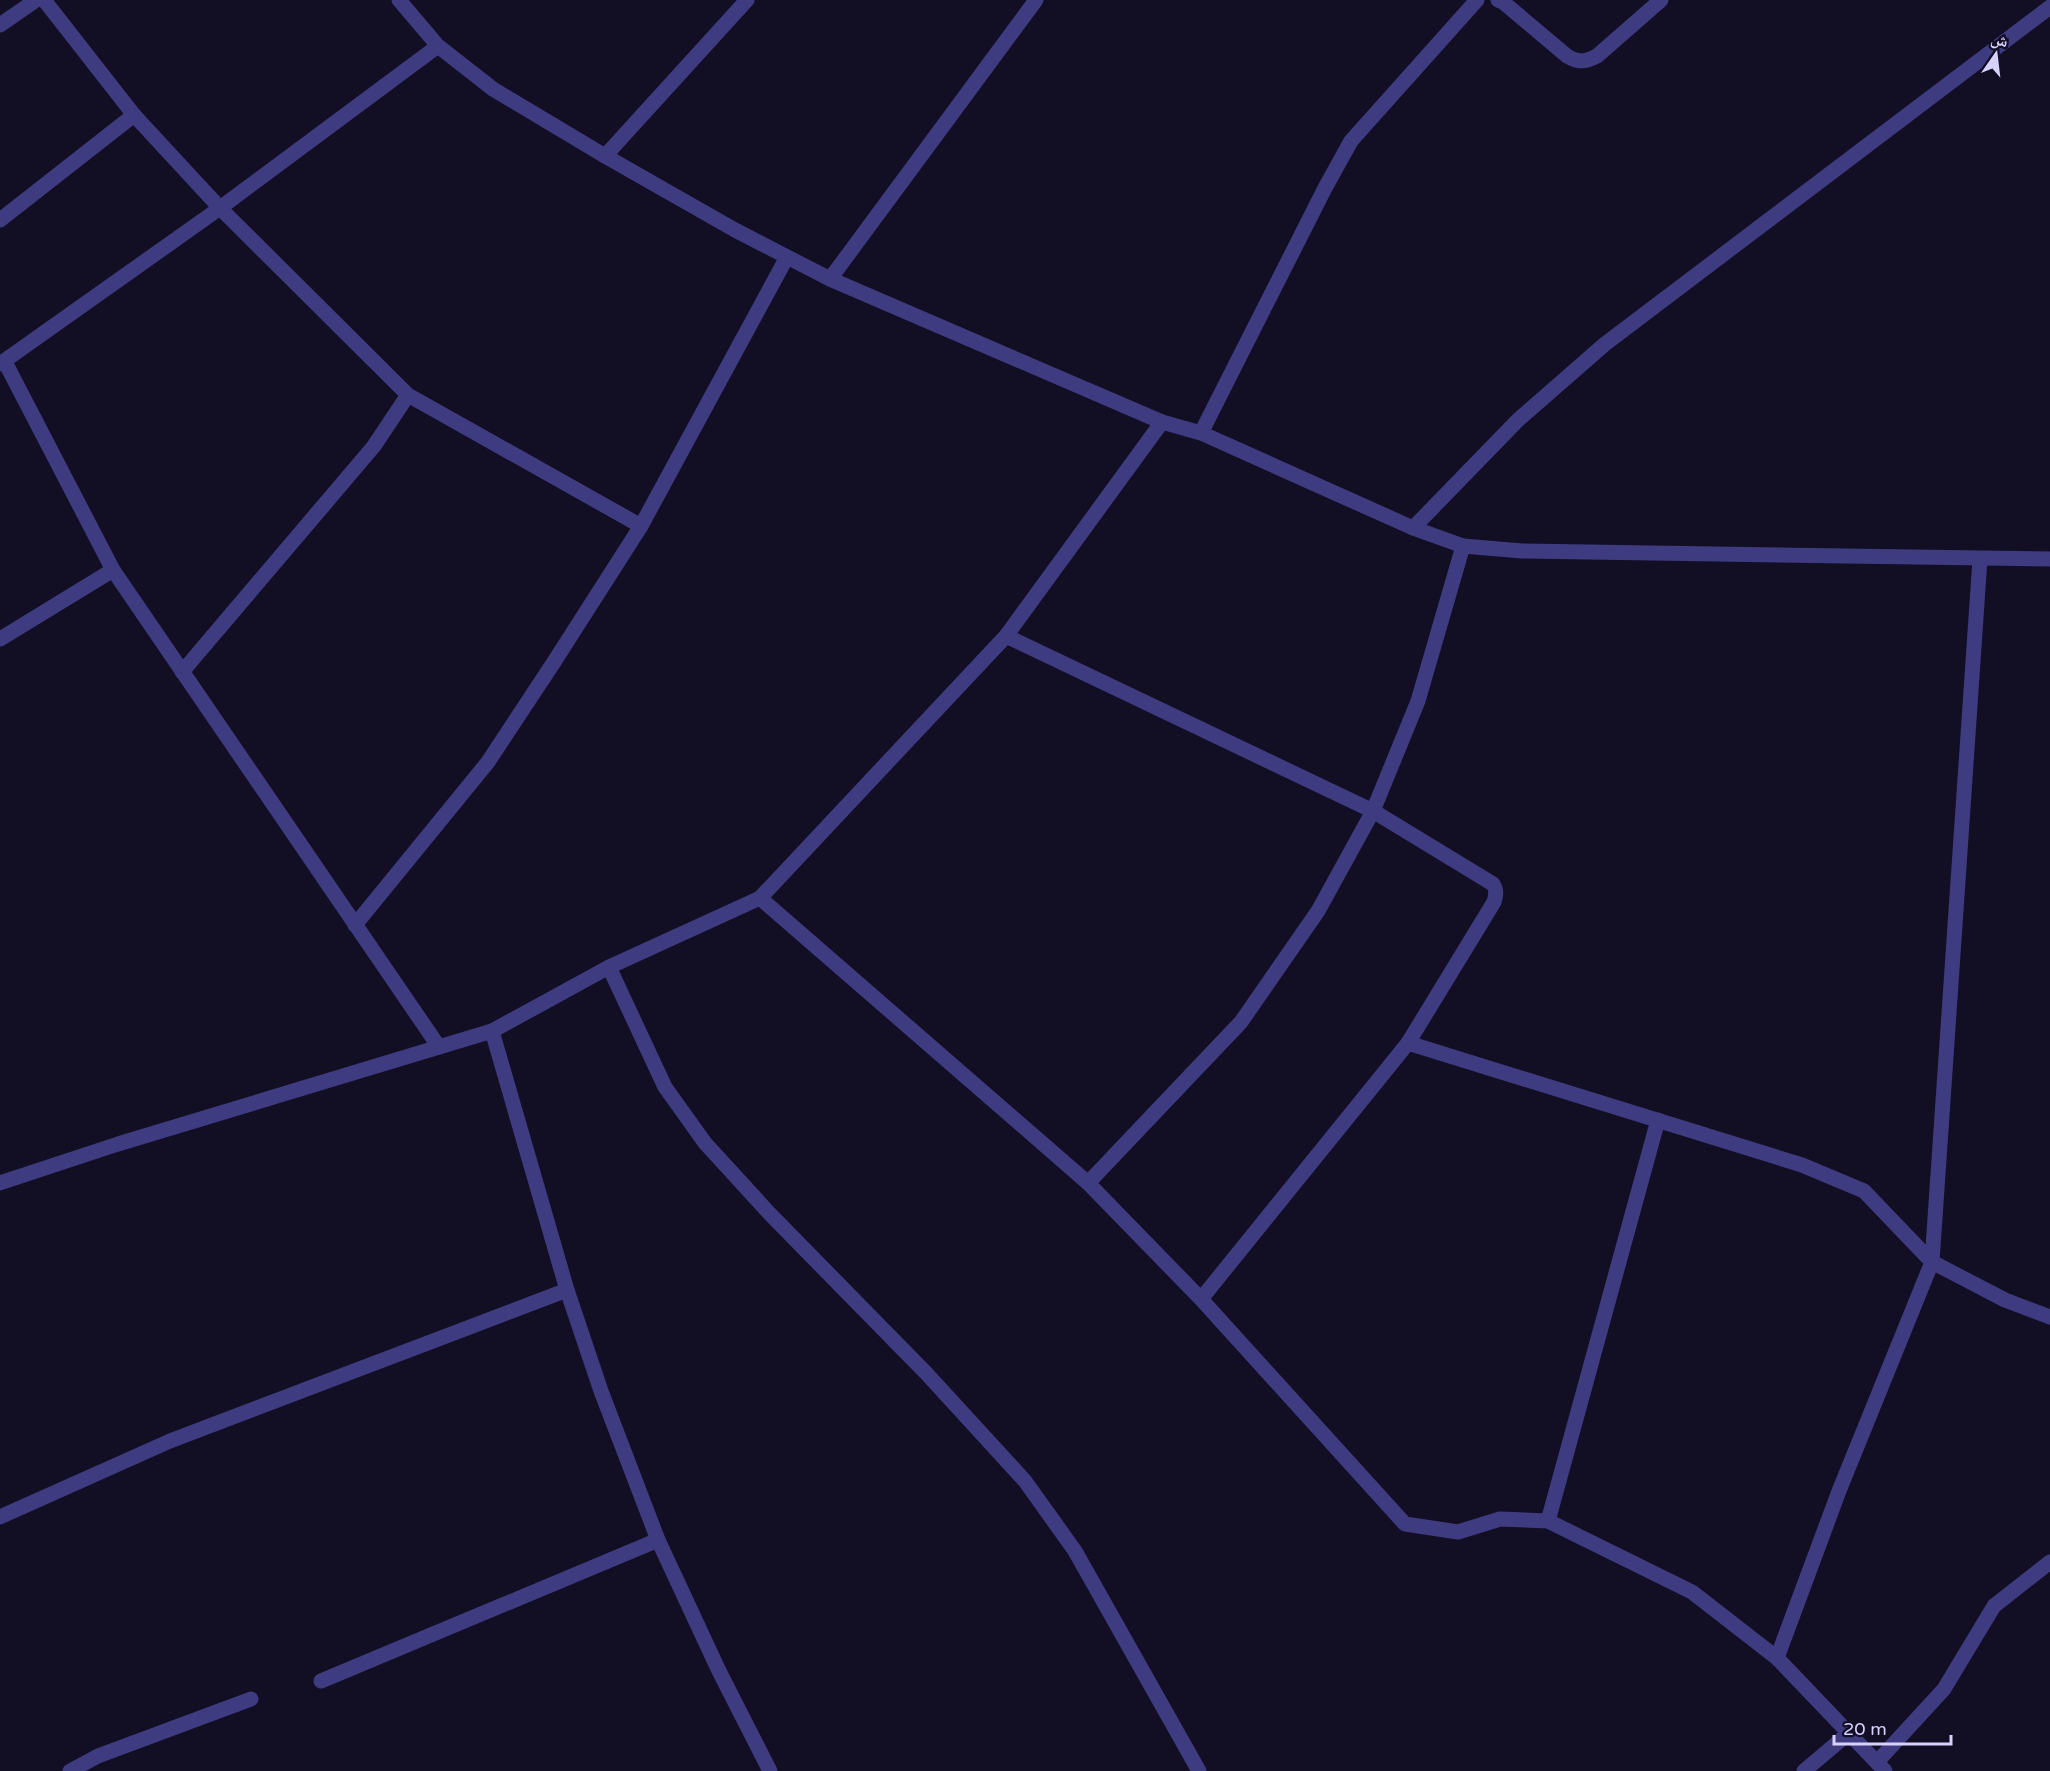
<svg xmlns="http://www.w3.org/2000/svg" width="2050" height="1771" font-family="'Varela Round','Noto Naskh Arabic',sans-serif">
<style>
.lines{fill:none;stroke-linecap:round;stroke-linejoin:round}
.minor{stroke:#3e3b81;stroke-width:15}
</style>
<rect width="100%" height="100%" fill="#120e23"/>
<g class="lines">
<!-- minor -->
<g class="minor">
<polyline points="44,0 134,115 220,208 408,395 641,526"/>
<polyline points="399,0 438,46 493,89 605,156 735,230 830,279 1162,422 1201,433 1413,528 1463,546 1522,551 2050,559"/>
<path d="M1498,0L1503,2L1567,56C1579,63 1585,62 1597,56L1661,0"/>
<polyline points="0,25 36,0"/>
<polyline points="605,156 747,0"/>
<polyline points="0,220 134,115"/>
<polyline points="830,279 1036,0"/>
<polyline points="5,362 113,570 439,1047"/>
<polyline points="0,364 220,208 438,46"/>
<polyline points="1201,433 1325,188 1351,141 1477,0"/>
<polyline points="1413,528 1518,420 1605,344 2050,7"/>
<path d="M1006,636L1373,811L1493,884C1497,891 1496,895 1494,902L1408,1043L1201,1299"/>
<polyline points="0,639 113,570"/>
<polyline points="182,672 374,446 408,395"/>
<polyline points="760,898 1088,1183 1201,1299 1405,1524 1458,1532 1500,1519 1548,1521 1692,1592 1777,1658 1885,1771"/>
<polyline points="355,925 488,762 554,662 641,526 787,257"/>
<polyline points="609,967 665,1087 705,1143 770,1214 927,1374 1025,1481 1075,1551 1199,1771"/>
<polyline points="492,1031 567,1290 601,1391 658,1540 719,1671 770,1771"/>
<polyline points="1408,1043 1802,1165 1864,1191 1932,1262 2005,1300 2050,1317"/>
<polyline points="0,1183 118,1144 492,1031 609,967 760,898 1006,636 1162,422"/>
<polyline points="1088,1183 1241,1022 1318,911 1373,811 1418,701 1463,546"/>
<polyline points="0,1517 170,1441 567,1290"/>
<polyline points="1548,1521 1658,1120"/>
<polyline points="1777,1658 1839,1491 1932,1262 1980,559"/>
<polyline points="321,1681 658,1540"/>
<polyline points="1877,1762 1944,1689 1994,1606 2050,1562"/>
<polyline points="70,1771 98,1756 251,1699"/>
<polyline points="1804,1771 1849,1733"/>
</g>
</g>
<!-- north arrow -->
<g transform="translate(1996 54) rotate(14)" stroke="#120e23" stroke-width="4.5" paint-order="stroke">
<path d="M0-4.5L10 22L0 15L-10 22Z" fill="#d7d1fe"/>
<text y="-9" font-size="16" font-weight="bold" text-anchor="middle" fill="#d7d1fe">ش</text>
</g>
<!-- scale -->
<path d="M1834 1735v9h117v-9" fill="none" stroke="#d7d1fe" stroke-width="3"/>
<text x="1843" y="1735" font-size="18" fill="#d7d1fe" stroke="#120e23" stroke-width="4.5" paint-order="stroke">20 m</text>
</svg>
